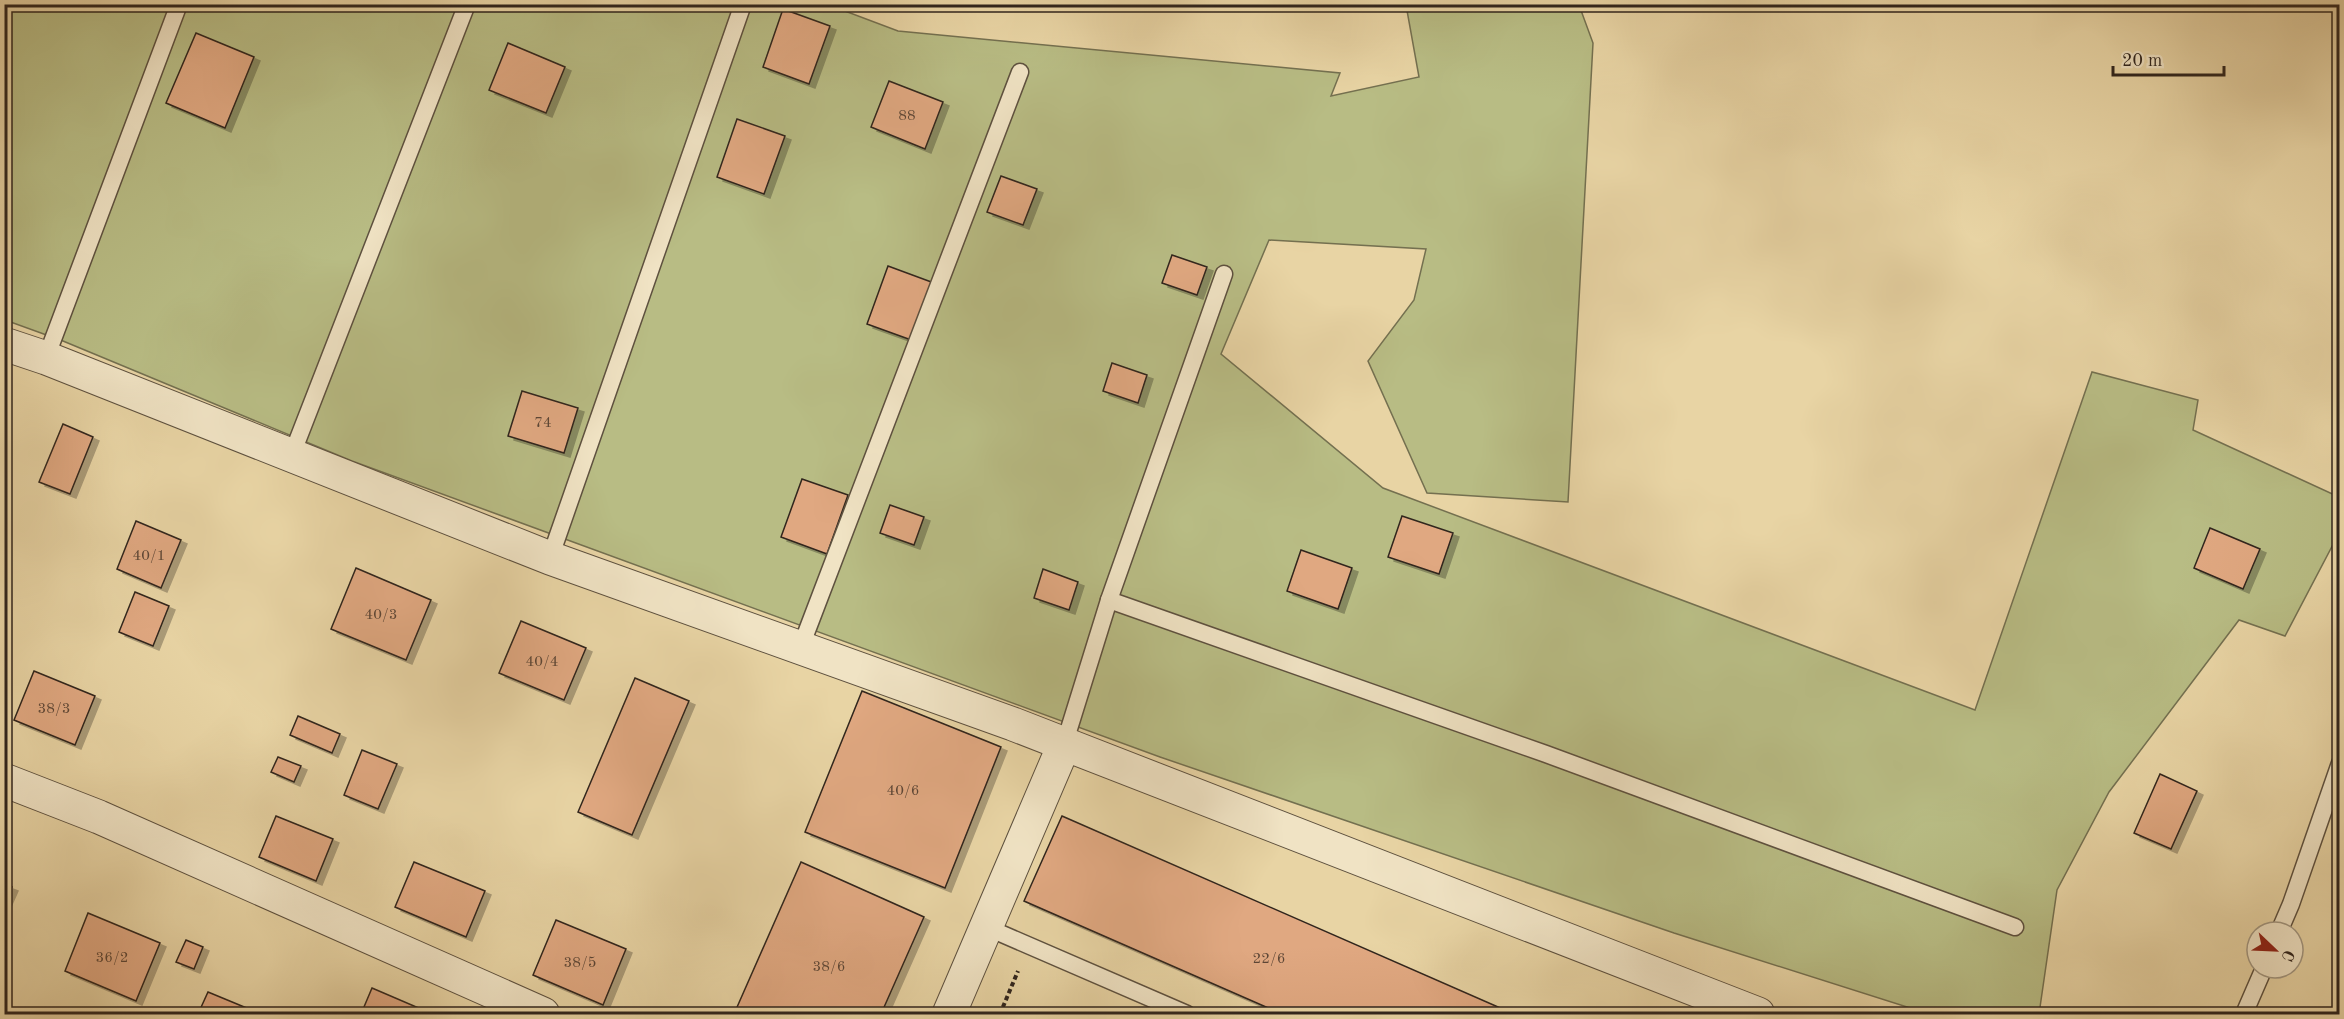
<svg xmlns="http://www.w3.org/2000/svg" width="2344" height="1019" font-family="'Old Standard TT',serif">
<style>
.green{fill:#b8bc84;stroke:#747050;stroke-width:1.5}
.building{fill:#e0a881;stroke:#30251d;stroke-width:1.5;filter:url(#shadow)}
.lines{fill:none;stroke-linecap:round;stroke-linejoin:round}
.service-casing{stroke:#5e513f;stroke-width:19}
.minor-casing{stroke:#5e513f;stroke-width:35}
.path{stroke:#30251d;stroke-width:4;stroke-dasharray:4.5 3;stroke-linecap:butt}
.service{stroke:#f0e3c4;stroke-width:16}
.minor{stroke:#f0e3c4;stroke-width:33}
.labels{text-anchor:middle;stroke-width:4.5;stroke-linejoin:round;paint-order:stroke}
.number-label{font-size:15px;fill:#5c4636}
</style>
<defs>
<filter id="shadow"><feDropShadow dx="6" dy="4" stdDeviation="0" flood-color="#0004"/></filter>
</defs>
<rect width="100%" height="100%" fill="#e8d4a4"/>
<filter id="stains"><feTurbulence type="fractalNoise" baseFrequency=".00333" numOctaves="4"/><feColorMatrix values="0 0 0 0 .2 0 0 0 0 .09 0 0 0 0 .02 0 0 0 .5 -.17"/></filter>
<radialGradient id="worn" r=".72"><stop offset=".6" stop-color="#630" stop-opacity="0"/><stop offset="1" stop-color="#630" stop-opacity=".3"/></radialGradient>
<!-- green -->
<polygon class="green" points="5,5 829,5 898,31 1340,73 1331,96 1419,77 1406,5 1579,5 1593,43 1568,502 1427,493 1368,361 1414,300 1426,249 1269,240 1221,354 1383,488 1975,710 2092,372 2198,400 2193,430 2339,497 2339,533 2285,636 2239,620 2109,792 2057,890 2039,1014 1929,1014 1674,933 1160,757 352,461 63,341 5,320"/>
<!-- building -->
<g class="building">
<polygon points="783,9 830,26 809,84 763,67"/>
<polygon points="196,33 254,57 225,128 166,103"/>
<polygon points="508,43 565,67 546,113 489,90"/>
<polygon points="889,81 943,102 925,149 871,127"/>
<polygon points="737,119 785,136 764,194 717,177"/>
<polygon points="1001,176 1037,189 1023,225 987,212"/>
<polygon points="1172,255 1207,267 1197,295 1162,283"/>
<polygon points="888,266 934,283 914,341 867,324"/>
<polygon points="1112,363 1147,375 1138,403 1103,391"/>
<polygon points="522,391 578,408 564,453 508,436"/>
<polygon points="63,424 93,437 70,494 39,482"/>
<polygon points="802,479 848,495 827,554 781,537"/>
<polygon points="890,505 924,517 914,545 880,533"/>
<polygon points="1402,516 1453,533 1439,574 1388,557"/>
<polygon points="136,521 181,540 161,588 117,569"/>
<polygon points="2210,528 2260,549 2243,589 2194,568"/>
<polygon points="1301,550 1352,568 1338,609 1287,591"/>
<polygon points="356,568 431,600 406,660 331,629"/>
<polygon points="1043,569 1078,582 1069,610 1034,598"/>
<polygon points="135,592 169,606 153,646 119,632"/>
<polygon points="521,621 586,648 564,700 499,673"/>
<polygon points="34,671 95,696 75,745 14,720"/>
<polygon points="635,678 689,701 632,835 578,812"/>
<polygon points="862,691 1001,747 945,888 805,832"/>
<polygon points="298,716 340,734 332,753 290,735"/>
<polygon points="362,750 397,764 378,809 344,795"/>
<polygon points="278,757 301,766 294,782 271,772"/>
<polygon points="2160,774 2197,791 2171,849 2134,833"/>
<polygon points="276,816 333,839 316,881 259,857"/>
<polygon points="1062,816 1514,1014 1282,1014 1024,901"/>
<polygon points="414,862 485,891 466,937 395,907"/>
<polygon points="801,862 924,917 881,1014 734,1014"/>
<polygon points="4,884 12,887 4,905"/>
<polygon points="88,913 160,943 136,1001 65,971"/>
<polygon points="556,920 626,949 603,1005 533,975"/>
<polygon points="186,940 203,947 194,969 176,962"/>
<polygon points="372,988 428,1012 426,1014 361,1014"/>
<polygon points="208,992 261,1014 198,1014"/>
</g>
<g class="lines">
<!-- service casing -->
<g class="service-casing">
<g id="service">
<polyline points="46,358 179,4"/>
<polyline points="291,457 467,4"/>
<polyline points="550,558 743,4"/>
<polyline points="1109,600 1546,754 2015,927"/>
<polyline points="800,649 1020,72"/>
<polyline points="1064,745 1109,600 1224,274"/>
<polyline points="986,927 1187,1014"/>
<polyline points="2279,932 2291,904 2340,763"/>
<polyline points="2244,1014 2264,968"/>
</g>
</g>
<!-- minor casing -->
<g class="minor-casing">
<g id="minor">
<polyline points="4,344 46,358 550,558 1013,724 1758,1014"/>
<polyline points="4,780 99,817 543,1014"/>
<polyline points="949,1014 1064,745"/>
</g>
</g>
<!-- path -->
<polyline class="path" points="1000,1014 1018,971"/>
<!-- service -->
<use href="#service" class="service"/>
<!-- minor -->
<use href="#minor" class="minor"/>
</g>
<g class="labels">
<!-- number labels -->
<g class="number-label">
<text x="907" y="120">88</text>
<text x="543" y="427">74</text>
<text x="149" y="560">40/1</text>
<text x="381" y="619">40/3</text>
<text x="542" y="666">40/4</text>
<text x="54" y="713">38/3</text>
<text x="903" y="795">40/6</text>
<text x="112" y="962">36/2</text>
<text x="1269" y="963">22/6</text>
<text x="580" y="967">38/5</text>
<text x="829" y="971">38/6</text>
</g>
</g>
<!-- margin -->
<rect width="2344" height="1019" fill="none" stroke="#e8d4a4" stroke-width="24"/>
<rect x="6" y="6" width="2332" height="1007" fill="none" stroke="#30251d" stroke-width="3"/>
<rect x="12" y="12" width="2320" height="995" fill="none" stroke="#30251d" stroke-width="1.5"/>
<!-- north arrow -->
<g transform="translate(2275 950) rotate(113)"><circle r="28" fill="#f0e3c4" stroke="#a39781" stroke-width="1.5"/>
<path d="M0-4.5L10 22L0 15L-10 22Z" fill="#8f2418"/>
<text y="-9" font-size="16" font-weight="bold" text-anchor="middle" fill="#30251d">С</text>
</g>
<!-- scale -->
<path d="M2113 66v9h111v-9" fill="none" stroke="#30251d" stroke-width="3"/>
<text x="2122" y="66" font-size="18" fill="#30251d" stroke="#f0e3c4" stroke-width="4.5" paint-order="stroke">20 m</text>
<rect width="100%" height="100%" filter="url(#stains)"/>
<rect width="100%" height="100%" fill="url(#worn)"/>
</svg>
